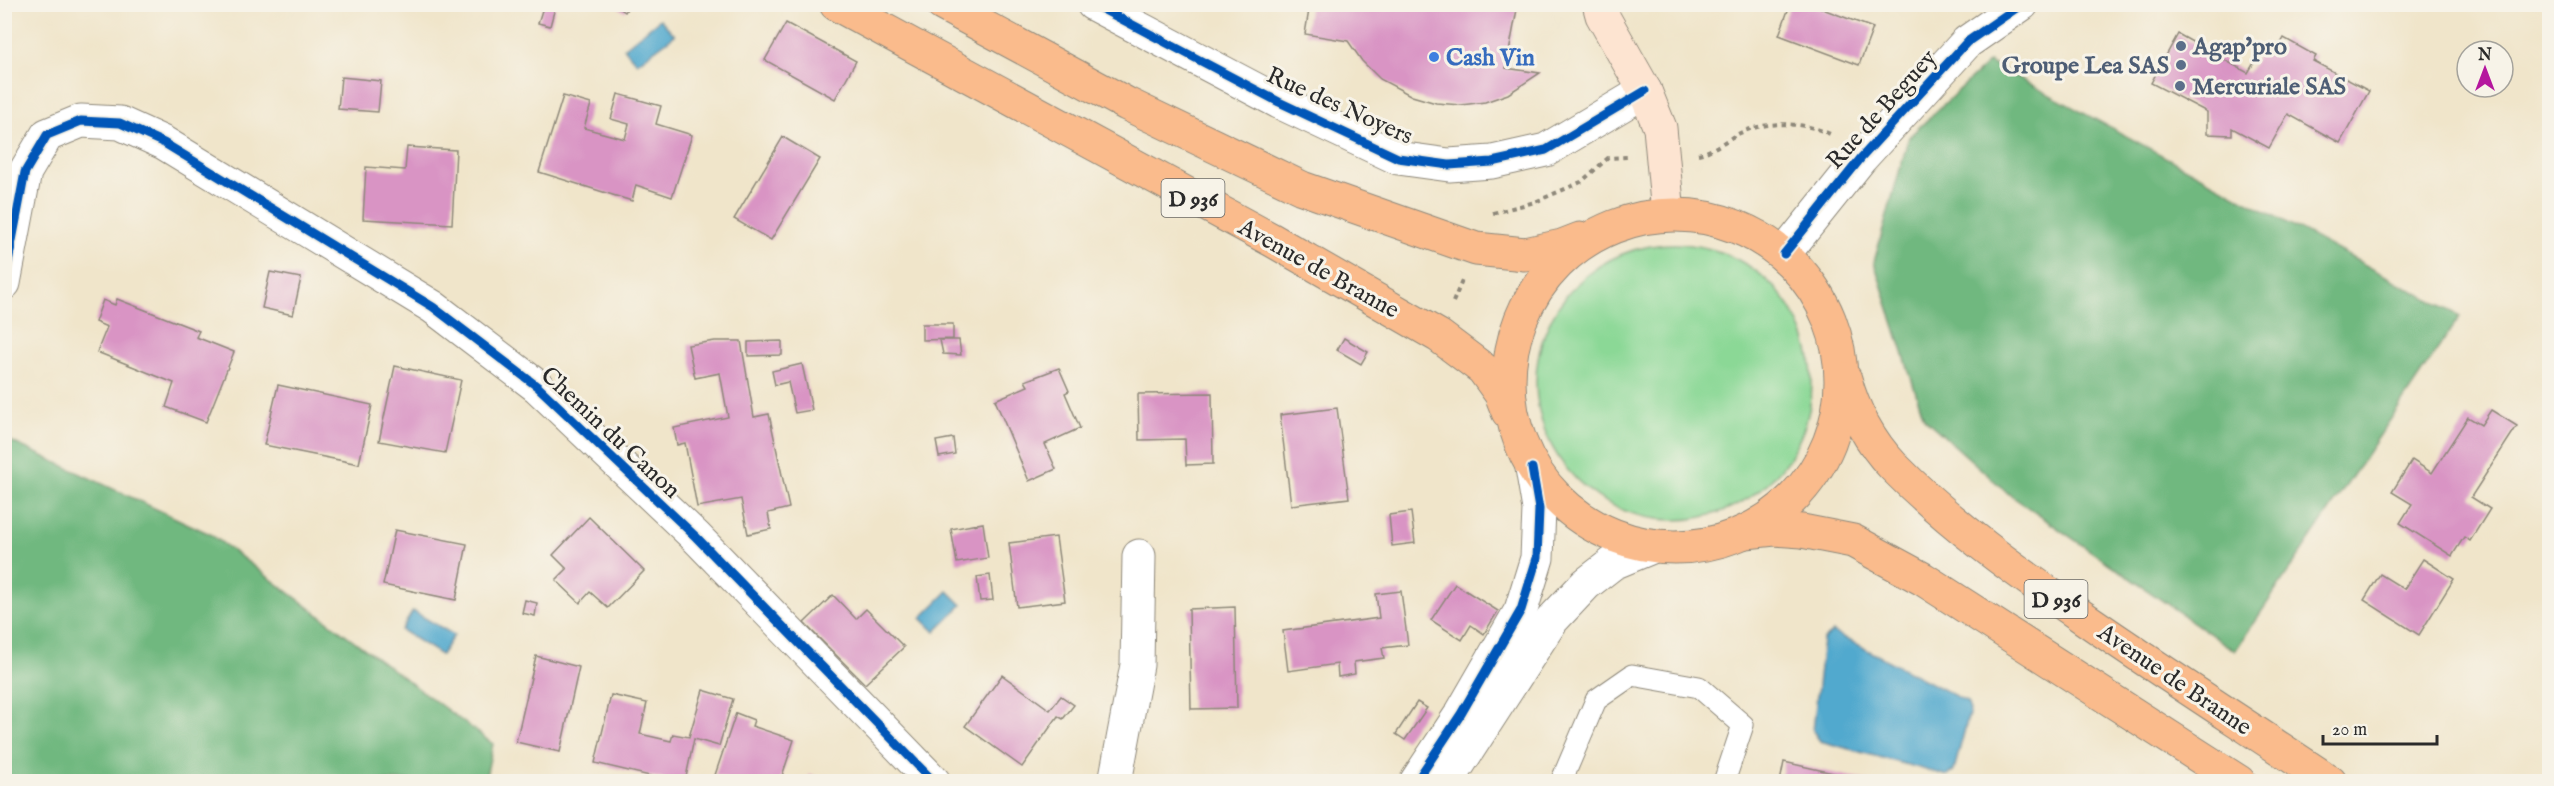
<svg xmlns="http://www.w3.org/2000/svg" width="2554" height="786" font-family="'IM FELL English',serif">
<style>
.green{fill:#8bd896;stroke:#5b8260;stroke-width:1.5}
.forest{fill:#70b87f;stroke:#4e7255;stroke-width:1.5}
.water{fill:#51a9ce;stroke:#3e6a7c;stroke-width:1.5}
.building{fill:#d994c4}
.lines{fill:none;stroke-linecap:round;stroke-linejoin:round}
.lane-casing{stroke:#8e887a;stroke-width:23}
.street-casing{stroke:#8e887a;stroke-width:35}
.secondary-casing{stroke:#8e887a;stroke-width:35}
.primary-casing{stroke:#8e887a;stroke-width:35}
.path{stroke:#8e887a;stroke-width:4;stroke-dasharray:4.5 4.5;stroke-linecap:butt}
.lane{stroke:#fff;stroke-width:21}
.street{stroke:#fff;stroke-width:33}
.secondary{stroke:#fde4d1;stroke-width:33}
.primary{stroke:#fabb8c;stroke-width:33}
.cycleway-casing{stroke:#f7f3e8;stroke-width:13}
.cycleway{stroke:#0057b8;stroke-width:9}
.service-dot{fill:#5c6f8a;stroke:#f7f3e8;stroke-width:2}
.shop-dot{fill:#3f7fe0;stroke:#f7f3e8;stroke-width:2}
.labels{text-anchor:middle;stroke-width:6;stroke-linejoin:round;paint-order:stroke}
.shield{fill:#f7f3e8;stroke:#686764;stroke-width:1.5}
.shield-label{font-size:22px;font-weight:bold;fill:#2b2b2b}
.service-label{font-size:24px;font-weight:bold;fill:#4e5e75;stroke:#f7f3e8;text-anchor:start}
.shop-label{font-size:24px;font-weight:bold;fill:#366cbe;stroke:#f7f3e8;text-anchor:start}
.street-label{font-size:24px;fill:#2b2b2b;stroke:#f7f3e8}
</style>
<rect width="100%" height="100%" fill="#f7f3e8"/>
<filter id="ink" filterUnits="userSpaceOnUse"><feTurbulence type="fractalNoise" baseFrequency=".0167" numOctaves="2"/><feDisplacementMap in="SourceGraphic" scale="12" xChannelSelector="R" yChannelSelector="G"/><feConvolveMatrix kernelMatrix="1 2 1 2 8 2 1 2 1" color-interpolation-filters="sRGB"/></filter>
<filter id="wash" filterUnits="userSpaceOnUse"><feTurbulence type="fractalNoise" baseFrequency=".008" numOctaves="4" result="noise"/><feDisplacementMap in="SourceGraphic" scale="24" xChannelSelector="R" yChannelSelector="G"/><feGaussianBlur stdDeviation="1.35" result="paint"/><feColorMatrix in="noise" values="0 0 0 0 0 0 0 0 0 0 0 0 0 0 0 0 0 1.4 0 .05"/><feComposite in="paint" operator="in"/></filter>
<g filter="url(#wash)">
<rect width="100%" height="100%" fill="#f0e5ca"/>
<!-- green -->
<circle class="green" cx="1674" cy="382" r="138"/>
<!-- forest -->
<g class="forest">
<polygon points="1989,62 2460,316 2235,651 2010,495 1924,418 1874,262 1909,137"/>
<polygon points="8,440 210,534 493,744 485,781 5,781 4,454"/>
</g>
<!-- water -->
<g class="water">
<polygon points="660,19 675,35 637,63 624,48"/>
<polygon points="948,591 962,605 935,632 921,618"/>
<polygon points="413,611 454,635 441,655 401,630"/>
<polygon points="1833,632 1967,702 1970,710 1954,770 1948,776 1820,741 1813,731 1823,640"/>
</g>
<g id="blocks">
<!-- building -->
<g class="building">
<polygon points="544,4 556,4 550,26 538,23"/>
<polygon points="613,4 630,4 625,12"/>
<polygon points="1310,4 1518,4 1506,68 1540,73 1508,94 1485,102 1461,105 1436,103 1412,96 1380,79 1362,61 1348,41 1305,34"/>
<polygon points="1790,5 1812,5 1873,28 1859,65 1779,35"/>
<polygon points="786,23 856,61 835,99 765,60"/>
<polygon points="2178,34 2248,73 2262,49 2274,56 2284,38 2316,56 2313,61 2369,91 2340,143 2288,114 2269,148 2232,128 2232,135 2207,134 2207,112 2151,83"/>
<polygon points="341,77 381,81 378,112 338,109"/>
<polygon points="618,94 661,106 656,124 692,135 672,197 636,185 632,201 539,172 563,96 591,104 584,128 625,139 629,124 611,119"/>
<polygon points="783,137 820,159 771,240 734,219"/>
<polygon points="407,147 456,150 452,224 363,219 366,167 405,170"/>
<polygon points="270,272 301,278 293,315 262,308"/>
<polygon points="117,299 199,331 196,337 234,352 206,422 166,407 174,383 97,352 107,327 95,322 103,300 115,305"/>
<polygon points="922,324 953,324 953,339 922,340"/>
<polygon points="1344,338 1368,352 1361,364 1337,350"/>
<polygon points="940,340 959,340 961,355 943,354"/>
<polygon points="715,341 741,341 754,417 769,414 789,508 768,513 771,529 748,534 741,499 697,507 685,443 677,445 674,428 728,417 720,373 695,378 688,345"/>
<polygon points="782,341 782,355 748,356 748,342"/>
<polygon points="802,364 812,410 795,413 788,382 775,385 772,371"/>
<polygon points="395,366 461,380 445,453 379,441"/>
<polygon points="1059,368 1069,391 1065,393 1080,428 1045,444 1056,469 1029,481 995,400 1028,386 1025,381"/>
<polygon points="278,385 372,405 359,464 264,445"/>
<polygon points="1212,393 1213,464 1186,465 1185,439 1139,440 1138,394"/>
<polygon points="1337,408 1349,498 1291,505 1280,415"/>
<polygon points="2491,410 2517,426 2471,497 2490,509 2470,541 2464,537 2452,556 2400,523 2412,504 2392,492 2412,460 2432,473 2468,417 2481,425"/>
<polygon points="953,438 955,454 939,457 936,441"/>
<polygon points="1411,512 1415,543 1392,546 1389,515"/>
<polygon points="589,517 644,571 608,608 590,592 580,603 556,580 567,569 553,555"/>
<polygon points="983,523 988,558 957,563 951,529"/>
<polygon points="395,530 467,544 456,600 383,585"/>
<polygon points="1056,537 1065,601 1017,607 1009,543"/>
<polygon points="2423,559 2454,579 2419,635 2364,600 2380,574 2404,589"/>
<polygon points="990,575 993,600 980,601 977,577"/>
<polygon points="1455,584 1498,611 1484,634 1471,625 1462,640 1431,620"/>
<polygon points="1401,591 1408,645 1382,648 1384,658 1354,662 1355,674 1338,677 1337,664 1288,671 1283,631 1379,618 1376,594"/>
<polygon points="833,595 856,619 866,609 904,647 865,684 804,623"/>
<polygon points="525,600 537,603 535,616 522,613"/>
<polygon points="1235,607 1237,708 1191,709 1189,609"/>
<polygon points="536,656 579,667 560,752 516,742"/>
<polygon points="1002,675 1050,710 1061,696 1074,705 1063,719 1058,716 1022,767 965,726"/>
<polygon points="703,690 733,699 719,746 694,739 685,782 675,782 595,763 611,695 647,703 640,734 671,741 673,734 689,737"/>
<polygon points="1417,702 1427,708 1405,740 1396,734"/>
<polygon points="736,713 754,720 752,726 794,740 780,782 734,782 715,775"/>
<polygon points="1784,762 1869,781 1869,782 1780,782"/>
<polygon points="810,774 828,781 828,782 807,782"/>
</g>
</g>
</g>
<g filter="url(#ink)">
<use href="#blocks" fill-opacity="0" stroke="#8e887a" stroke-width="1.5"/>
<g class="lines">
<!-- lane casing -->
<g class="lane-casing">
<polyline id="lane" points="1561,782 1596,700 1632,675 1699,687 1743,725 1724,782"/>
</g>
<!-- street casing -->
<g class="street-casing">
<g id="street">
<polyline points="1093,4 1279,102 1398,158 1449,165 1492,162 1546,150 1645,91"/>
<polyline points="1784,254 1861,158 1967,42 2022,4"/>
<polyline points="4,283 25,172 47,135 81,121 120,123 164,143 433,307 538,387 696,537 934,782"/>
<polyline points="1115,782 1137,665 1139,556"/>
<polyline points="1416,782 1461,714 1521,610 1537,558 1539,509 1532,468"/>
<polyline points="1447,782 1552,620 1586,584 1613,563 1654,546"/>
</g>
</g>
<!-- secondary casing -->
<g class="secondary-casing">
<polyline id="secondary" points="1599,4 1602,15 1645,91 1660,128 1668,214"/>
</g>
<!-- primary casing -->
<g class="primary-casing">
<g id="primary">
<polyline points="836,4 1272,240 1439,336 1483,369 1501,394 1508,412"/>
<polyline points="942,4 1127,104 1302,188 1476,249 1525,254 1562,246 1580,239"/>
<circle cx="1675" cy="381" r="166"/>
<path d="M1845,379C1853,410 1870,442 1893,466C1950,524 2017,572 2084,618C2165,674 2248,727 2330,782"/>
<polyline points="1746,532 1774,529 1802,531 1853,541 1923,579 2239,782"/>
</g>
</g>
<!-- path -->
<g class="path">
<path d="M1698,154C1712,152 1727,139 1740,133C1768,120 1806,122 1832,135"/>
<polyline points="1493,213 1535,202 1581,182 1608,158 1627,157"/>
<polyline points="1453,302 1462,281"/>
</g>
<!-- lane -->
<use href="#lane" class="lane"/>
<!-- street -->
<use href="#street" class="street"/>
<!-- secondary -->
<use href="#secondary" class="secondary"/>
<!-- primary -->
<use href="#primary" class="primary"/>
<!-- cycleway casing -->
<g class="cycleway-casing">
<g id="cycleway">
<polyline points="1093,4 1279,102 1398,158 1449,165 1492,162 1546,150 1645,91"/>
<polyline points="1784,254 1861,158 1967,42 2022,4"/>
<polyline points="4,283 25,172 47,135 81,121 120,123 164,143 433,307 538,387 696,537 934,782"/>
<polyline points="1416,782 1461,714 1521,610 1537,558 1539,509 1532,468"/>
</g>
</g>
<!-- cycleway -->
<use href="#cycleway" class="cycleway"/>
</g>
</g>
<!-- markers -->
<g class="service-dot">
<circle cx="2181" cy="46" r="6"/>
<circle cx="2181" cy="65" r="6"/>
<circle cx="2180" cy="86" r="6"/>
</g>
<circle class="shop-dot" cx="1434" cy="57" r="6"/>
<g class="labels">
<!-- shield labels -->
<g class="shield">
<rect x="1161.5" y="179" width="63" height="38" rx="4.5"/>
<rect x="2024.5" y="580" width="63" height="38" rx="4.5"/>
</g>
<g class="shield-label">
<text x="1193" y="206">D 936</text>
<text x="2056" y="607">D 936</text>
</g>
<!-- service labels -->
<g class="service-label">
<text x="2193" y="54">Agap'pro</text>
<text x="2169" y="73" text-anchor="end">Groupe Lea SAS</text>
<text x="2192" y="94">Mercuriale SAS</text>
</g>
<!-- shop labels -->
<g class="shop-label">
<text x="1446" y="65">Cash Vin</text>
</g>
<!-- street labels -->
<g class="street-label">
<text transform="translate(1340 105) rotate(24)" y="8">Rue des Noyers</text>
<text transform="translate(1881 109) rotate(-48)" y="8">Rue de Beguey</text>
<text transform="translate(1319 268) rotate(29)" y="8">Avenue de Branne</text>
<text transform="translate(611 432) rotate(43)" y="8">Chemin du Canon</text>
<text transform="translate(2175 679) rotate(34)" y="8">Avenue de Branne</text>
</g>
</g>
<!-- margin -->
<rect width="2554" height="786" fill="none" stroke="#f7f3e8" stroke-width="24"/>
<!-- north arrow -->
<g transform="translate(2485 69)"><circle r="28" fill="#f7f3e8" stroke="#a5a39c" stroke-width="1.5"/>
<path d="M0-4.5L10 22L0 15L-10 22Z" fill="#b5179e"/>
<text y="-9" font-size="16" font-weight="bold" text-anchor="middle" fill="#2b2b2b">N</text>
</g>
<!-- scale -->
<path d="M2323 735v9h114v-9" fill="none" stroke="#2b2b2b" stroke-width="3"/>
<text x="2332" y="735" font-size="18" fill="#2b2b2b" stroke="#f7f3e8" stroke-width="4.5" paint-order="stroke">20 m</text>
</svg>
